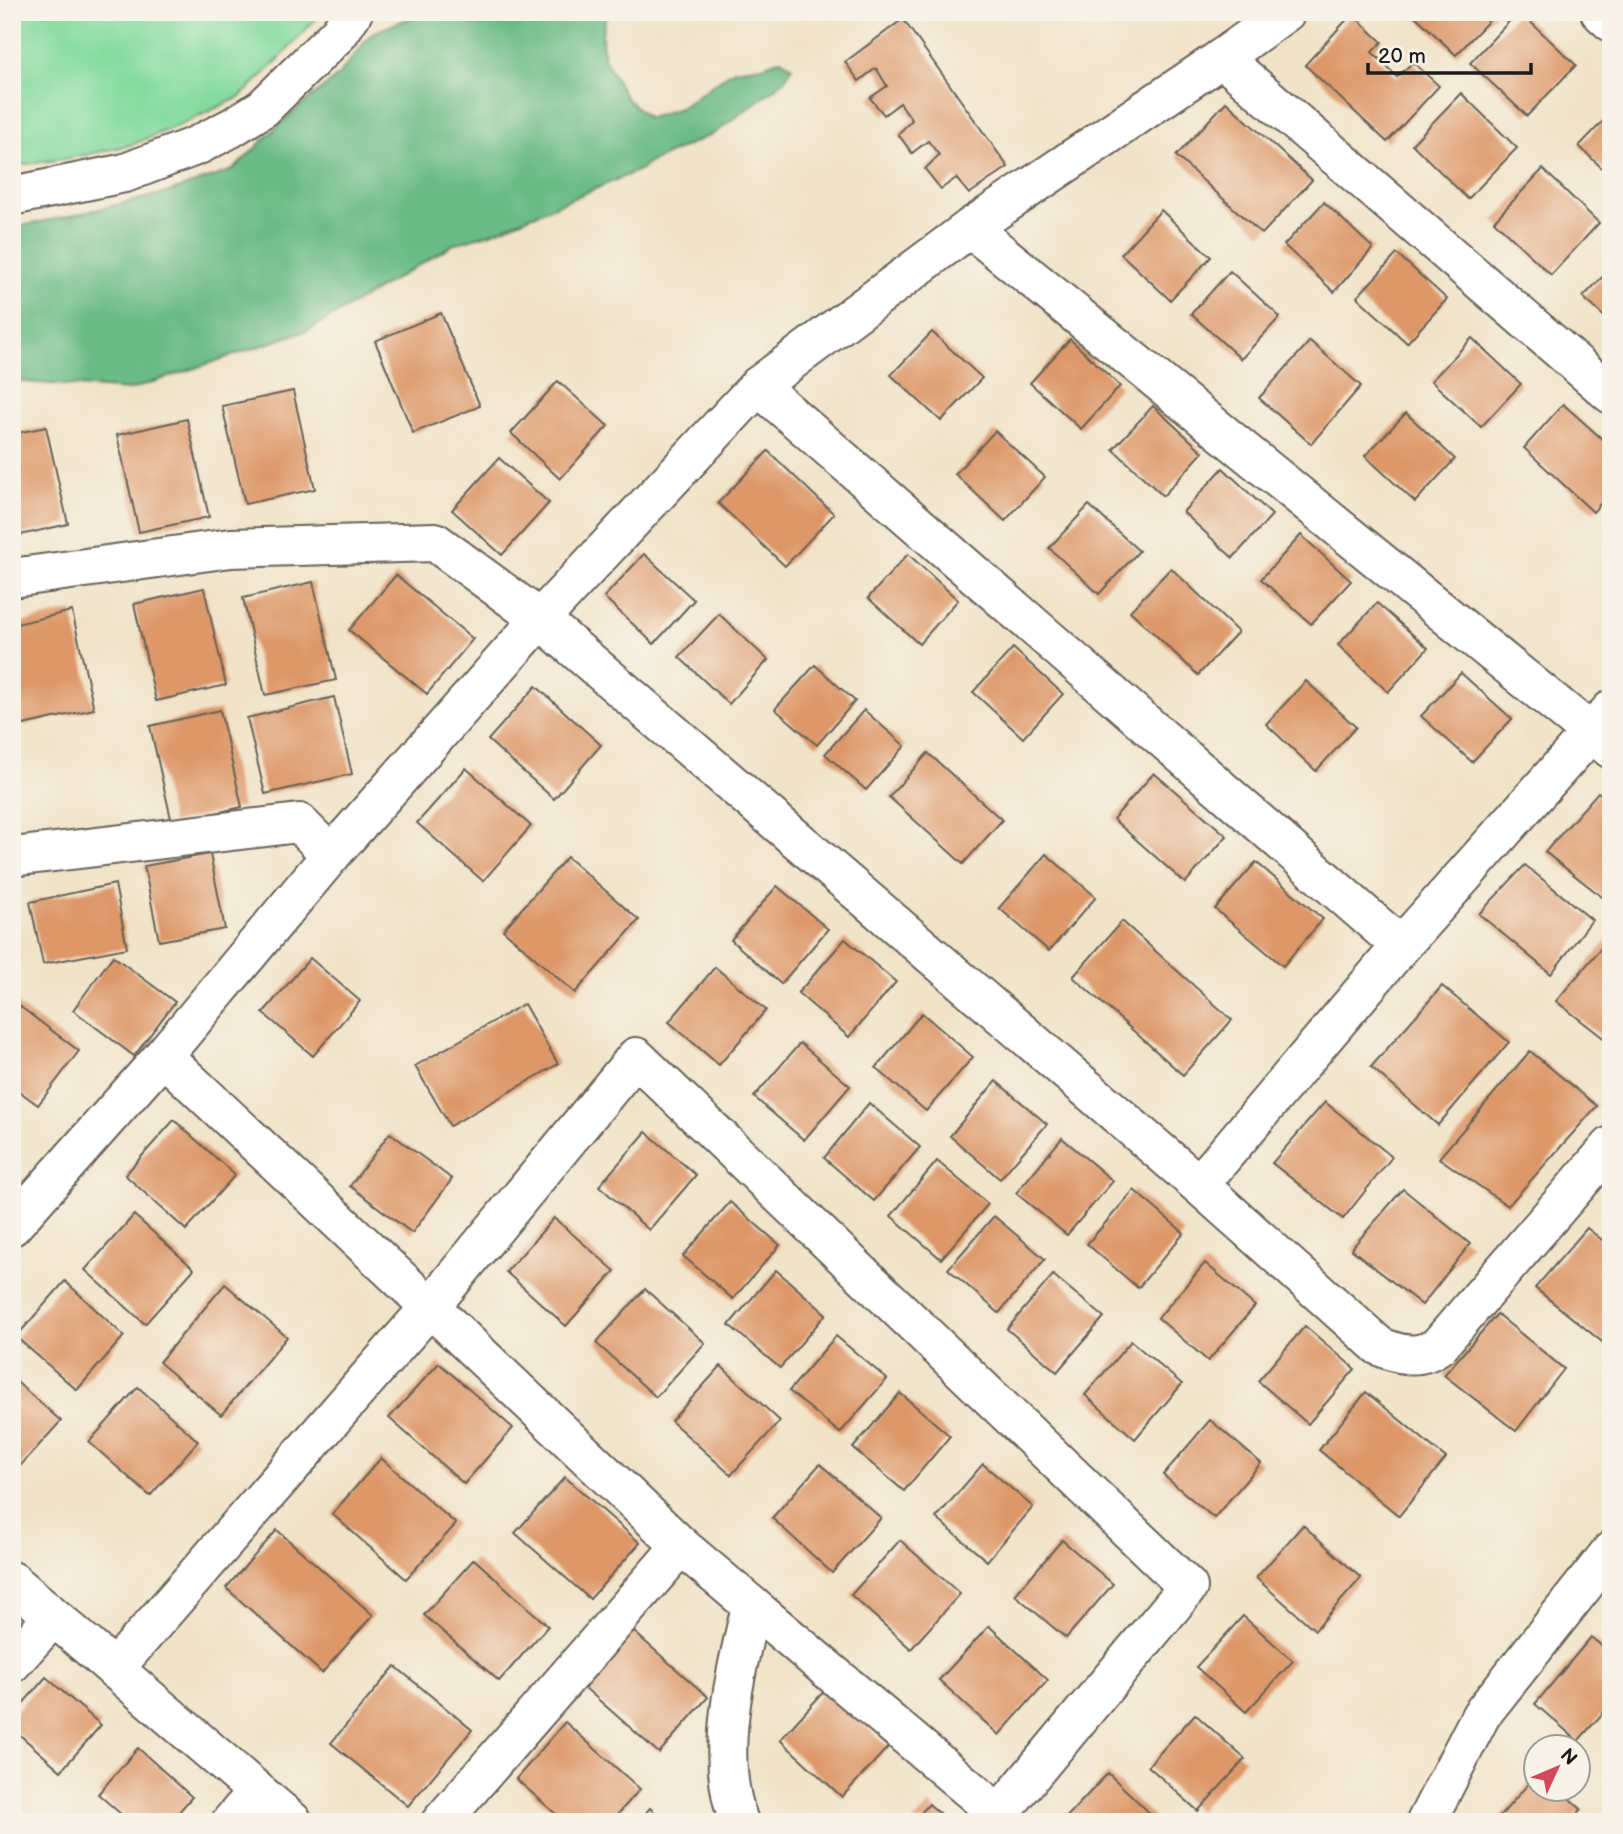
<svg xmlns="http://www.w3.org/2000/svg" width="1623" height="1834" font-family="'Balsamiq Sans',sans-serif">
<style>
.green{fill:#83db9f;stroke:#507c5e;stroke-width:2}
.forest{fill:#6abb86;stroke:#436c51;stroke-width:2}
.building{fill:#dd9768}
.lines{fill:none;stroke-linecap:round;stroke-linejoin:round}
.street-casing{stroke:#676258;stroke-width:42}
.street{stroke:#fff;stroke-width:38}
</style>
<rect width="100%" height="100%" fill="#f7f3e8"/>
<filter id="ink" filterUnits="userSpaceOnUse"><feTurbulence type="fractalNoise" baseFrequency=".0143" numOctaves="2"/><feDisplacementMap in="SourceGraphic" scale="14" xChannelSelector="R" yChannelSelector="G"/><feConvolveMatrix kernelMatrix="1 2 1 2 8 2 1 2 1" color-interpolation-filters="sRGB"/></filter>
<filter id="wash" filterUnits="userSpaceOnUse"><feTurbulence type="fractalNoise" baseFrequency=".00686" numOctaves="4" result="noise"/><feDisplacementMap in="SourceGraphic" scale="28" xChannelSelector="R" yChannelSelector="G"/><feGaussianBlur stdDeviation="1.57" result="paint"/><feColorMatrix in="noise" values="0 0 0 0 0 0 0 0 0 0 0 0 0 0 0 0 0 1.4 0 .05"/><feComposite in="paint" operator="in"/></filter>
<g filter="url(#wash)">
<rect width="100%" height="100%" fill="#f1e3c8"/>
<!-- green -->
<polygon class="green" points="12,12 322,12 278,60 240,97 186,122 131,145 70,158 12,166"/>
<!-- forest -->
<polygon class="forest" points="431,12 607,12 602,34 603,56 626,98 648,118 680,108 734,70 763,66 781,59 792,67 784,81 715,133 644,165 644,168 491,233 454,244 311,329 130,390 12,381 12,228 78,214 166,193 233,170 286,118 338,76 372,33 402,21"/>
<g id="blocks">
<!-- building -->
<g class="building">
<polygon points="1411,12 1497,12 1456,55"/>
<polygon points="1518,12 1520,12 1576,65 1527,116 1470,63"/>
<polygon points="1352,14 1382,42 1372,52 1397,77 1413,62 1439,86 1387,142 1305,65"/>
<polygon points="903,19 1008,167 969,194 956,178 941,189 925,169 939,155 928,141 912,153 898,134 912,120 900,103 884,115 870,98 887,86 876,68 859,81 845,62"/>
<polygon points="1461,93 1517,148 1468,199 1412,144"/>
<polygon points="1226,102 1312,180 1262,234 1176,156"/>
<polygon points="1611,113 1611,177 1579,146"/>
<polygon points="1543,169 1599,223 1551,275 1494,221"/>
<polygon points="1324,202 1373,248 1334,292 1284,245"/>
<polygon points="1161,210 1211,257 1170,300 1121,254"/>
<polygon points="1397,254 1447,299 1407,343 1357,297"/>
<polygon points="1611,268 1611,323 1583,297"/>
<polygon points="1230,271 1280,317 1241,359 1191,314"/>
<polygon points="441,313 480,406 413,433 375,341"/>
<polygon points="932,332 982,378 941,421 891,375"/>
<polygon points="1472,338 1521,384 1481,427 1431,381"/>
<polygon points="1070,339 1120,386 1081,429 1030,383"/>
<polygon points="1310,341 1361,386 1311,444 1259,398"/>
<polygon points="558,381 608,426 560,479 511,433"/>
<polygon points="293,391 315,489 245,504 222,406"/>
<polygon points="1563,404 1611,447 1611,492 1593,512 1524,448"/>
<polygon points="1153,406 1203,452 1163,496 1113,449"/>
<polygon points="1406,413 1455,459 1415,502 1365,456"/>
<polygon points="187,419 209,517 139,532 117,435"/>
<polygon points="46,427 68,524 12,537 12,434"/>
<polygon points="995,431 1045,477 1005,521 955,474"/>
<polygon points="768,451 834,514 785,566 718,503"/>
<polygon points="499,458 549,503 502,555 452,510"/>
<polygon points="1223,468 1272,515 1233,558 1183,512"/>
<polygon points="1089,505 1139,551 1099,594 1049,548"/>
<polygon points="1301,535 1351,581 1311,624 1261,579"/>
<polygon points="644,554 694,600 654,644 604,597"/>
<polygon points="908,554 958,600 919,644 868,598"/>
<polygon points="1171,568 1238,632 1198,675 1130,611"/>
<polygon points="396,575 473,639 427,694 349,630"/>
<polygon points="313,582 336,680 265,695 243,598"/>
<polygon points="204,588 226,685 156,701 134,604"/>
<polygon points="1377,603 1428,648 1388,692 1338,645"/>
<polygon points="72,611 94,709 23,725 12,677 12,625"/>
<polygon points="719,614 768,660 729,704 679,657"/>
<polygon points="1013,648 1063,694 1023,738 973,692"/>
<polygon points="815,665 855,701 817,745 775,709"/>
<polygon points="1461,673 1512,719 1472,762 1421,716"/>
<polygon points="1306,681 1356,727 1316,771 1266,724"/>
<polygon points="536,686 601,745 554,799 488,740"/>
<polygon points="334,697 352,774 265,794 247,718"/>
<polygon points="220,710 242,807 172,823 150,726"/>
<polygon points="864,710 905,746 866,790 825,754"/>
<polygon points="928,753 1002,820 963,864 889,797"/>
<polygon points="466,768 531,826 483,881 417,823"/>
<polygon points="1154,773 1227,836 1185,883 1113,819"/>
<polygon points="1598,792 1611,802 1611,904 1545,852"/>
<polygon points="210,854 225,929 159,941 144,866"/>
<polygon points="1046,854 1096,897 1049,951 999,908"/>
<polygon points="567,857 639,920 575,993 503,930"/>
<polygon points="1256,862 1323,919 1283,966 1215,909"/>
<polygon points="1525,865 1592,920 1551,974 1479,914"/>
<polygon points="115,884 127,948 43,964 30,902"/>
<polygon points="777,886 828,929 781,984 731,940"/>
<polygon points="1122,921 1232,1020 1183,1075 1073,977"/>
<polygon points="845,939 896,982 849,1037 798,993"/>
<polygon points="1608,940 1611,943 1611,1044 1556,1001"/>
<polygon points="113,956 175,1002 134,1056 73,1010"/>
<polygon points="310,958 360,1001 313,1056 263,1013"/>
<polygon points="715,967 766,1010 719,1065 669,1022"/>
<polygon points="1442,986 1509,1042 1438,1125 1371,1067"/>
<polygon points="524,1004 558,1064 450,1126 415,1066"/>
<polygon points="18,1005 79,1051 38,1105 12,1086 12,1012"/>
<polygon points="922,1013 973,1057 926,1111 876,1068"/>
<polygon points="800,1043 850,1086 804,1140 754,1097"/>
<polygon points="1530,1051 1597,1106 1508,1206 1439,1158"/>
<polygon points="996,1081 1047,1124 1000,1179 950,1136"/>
<polygon points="1325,1102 1392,1157 1343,1219 1272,1163"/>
<polygon points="869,1103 920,1147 874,1201 824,1158"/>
<polygon points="174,1120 235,1175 186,1230 125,1175"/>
<polygon points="646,1132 696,1175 649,1230 599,1186"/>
<polygon points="390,1133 452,1179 412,1233 350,1186"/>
<polygon points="1062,1138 1113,1181 1067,1235 1016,1193"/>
<polygon points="937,1161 988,1204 941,1259 891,1216"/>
<polygon points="1403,1189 1470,1244 1422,1305 1351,1249"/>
<polygon points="1134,1190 1184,1233 1138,1288 1087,1244"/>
<polygon points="730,1202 780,1245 733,1299 683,1256"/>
<polygon points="134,1215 194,1269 145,1324 85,1270"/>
<polygon points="994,1216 1045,1259 999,1313 948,1269"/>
<polygon points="554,1218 615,1271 566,1326 506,1272"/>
<polygon points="1587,1228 1611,1247 1611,1338 1606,1345 1535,1288"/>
<polygon points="1205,1263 1255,1306 1208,1361 1158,1318"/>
<polygon points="776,1270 826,1314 780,1368 729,1325"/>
<polygon points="1053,1275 1104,1317 1057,1372 1007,1329"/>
<polygon points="65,1281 124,1336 77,1390 16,1337"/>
<polygon points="225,1284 287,1337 221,1415 159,1362"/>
<polygon points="645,1289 705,1343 656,1397 596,1343"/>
<polygon points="1497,1314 1564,1369 1516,1431 1444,1375"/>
<polygon points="1305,1326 1355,1369 1308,1424 1258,1381"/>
<polygon points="836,1336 887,1379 840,1433 789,1391"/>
<polygon points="1131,1341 1182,1384 1135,1439 1085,1395"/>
<polygon points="439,1363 513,1428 464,1484 389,1418"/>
<polygon points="721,1366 780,1421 731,1475 671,1421"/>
<polygon points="12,1378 61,1421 12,1475"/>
<polygon points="138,1387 198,1441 150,1496 89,1442"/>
<polygon points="1366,1392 1446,1458 1399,1516 1319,1450"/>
<polygon points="900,1393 950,1436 904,1491 853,1448"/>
<polygon points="1210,1420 1261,1463 1214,1518 1163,1475"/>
<polygon points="381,1458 456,1524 406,1579 332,1514"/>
<polygon points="820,1464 881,1518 832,1573 772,1518"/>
<polygon points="983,1464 1033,1507 987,1561 936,1518"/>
<polygon points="565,1477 640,1543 590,1599 515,1533"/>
<polygon points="1303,1525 1361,1578 1315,1630 1256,1578"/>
<polygon points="277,1530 373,1615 322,1673 226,1588"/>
<polygon points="900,1540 960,1594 911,1649 851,1595"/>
<polygon points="1062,1540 1113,1584 1066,1638 1015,1595"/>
<polygon points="474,1559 548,1626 499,1681 424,1615"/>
<polygon points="1243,1616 1293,1661 1246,1712 1196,1667"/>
<polygon points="989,1626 1048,1680 999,1735 939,1680"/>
<polygon points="633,1631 708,1697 659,1753 584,1687"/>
<polygon points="1591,1637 1611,1654 1611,1704 1578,1741 1535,1704"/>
<polygon points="395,1666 472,1730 408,1806 331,1743"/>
<polygon points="46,1677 101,1725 61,1771 12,1728 12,1716"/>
<polygon points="826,1689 888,1747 842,1797 780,1740"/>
<polygon points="1195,1714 1245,1759 1198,1811 1148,1766"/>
<polygon points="565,1722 640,1789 611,1822 565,1822 516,1779"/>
<polygon points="138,1748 192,1797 170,1822 130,1822 98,1794"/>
<polygon points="1108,1773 1159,1822 1062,1822"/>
<polygon points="1536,1775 1536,1788 1557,1788 1581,1809 1571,1822 1495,1822"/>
<polygon points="929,1804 949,1822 913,1822"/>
<polygon points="650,1808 665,1822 638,1822"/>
</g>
</g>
</g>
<g filter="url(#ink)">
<use href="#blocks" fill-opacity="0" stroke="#676258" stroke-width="2"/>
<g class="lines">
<!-- street casing -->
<g class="street-casing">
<g id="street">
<polyline points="1600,12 1611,22"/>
<polyline points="1222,58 1611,394"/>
<polyline points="12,196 125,173 198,145 231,128 263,108 339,33 353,12"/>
<polyline points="970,228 1611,749"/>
<polyline points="758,386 1401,946"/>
<polyline points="12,578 231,548 435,542 540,619 1199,1185 1401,946 1611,710"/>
<polyline points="12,857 299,823 331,855"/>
<path d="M1199,1185L1379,1346C1399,1355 1420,1360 1439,1345L1611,1146"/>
<polyline points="12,1226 163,1056 331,855 540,619 758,386 970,228 1222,58 1286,12"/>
<polyline points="12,1581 293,1822"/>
<polyline points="12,1663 53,1617"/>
<polyline points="114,1669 430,1307 636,1057 1188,1587 999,1814 681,1546 430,1307 163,1056"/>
<polyline points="231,1822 257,1792"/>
<polyline points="441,1822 681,1546"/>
<path d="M739,1822C713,1754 736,1674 751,1606"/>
<polyline points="1426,1822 1481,1715 1611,1551"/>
</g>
</g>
<!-- street -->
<use href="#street" class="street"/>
</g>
</g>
<!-- margin -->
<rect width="1623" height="1834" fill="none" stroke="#f7f3e8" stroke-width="42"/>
<!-- north arrow -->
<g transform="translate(1557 1768) rotate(46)"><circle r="33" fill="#f7f3e8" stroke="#9f9d96" stroke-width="2"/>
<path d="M0-5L12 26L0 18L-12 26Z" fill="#d1495b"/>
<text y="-10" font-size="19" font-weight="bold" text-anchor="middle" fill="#1c1c1c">N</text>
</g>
<!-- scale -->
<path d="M1368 63v10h163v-10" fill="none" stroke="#1c1c1c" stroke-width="3.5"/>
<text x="1378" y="63" font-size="21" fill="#1c1c1c" stroke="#f7f3e8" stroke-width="5" paint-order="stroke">20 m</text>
</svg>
